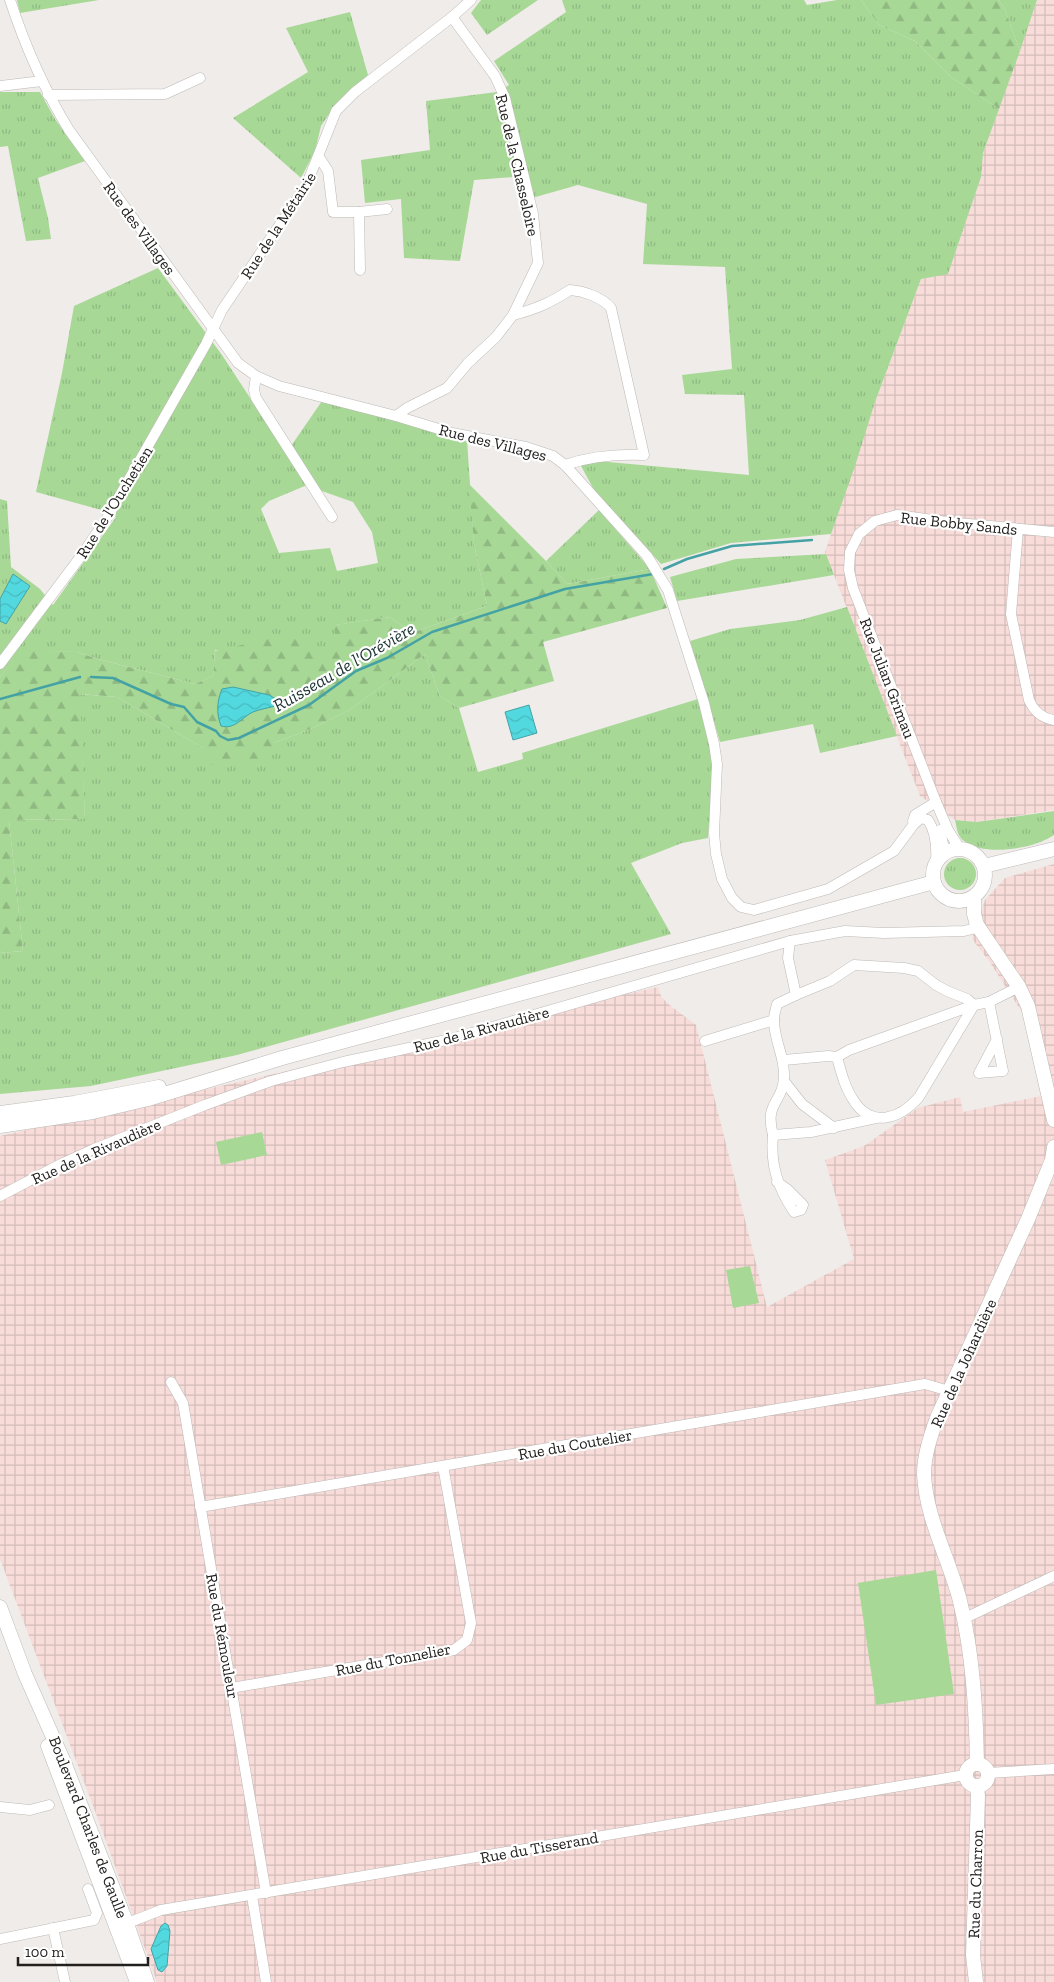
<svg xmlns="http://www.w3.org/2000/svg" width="1054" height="1982" font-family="'Zilla Slab',serif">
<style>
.industrial{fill:url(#industrial-grid)}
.grass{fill:url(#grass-tufts)}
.forest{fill:url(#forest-firs)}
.pitch{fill:#a7d896}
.water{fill:url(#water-waves);stroke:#44a2a5}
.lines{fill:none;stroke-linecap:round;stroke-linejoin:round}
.stream{stroke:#44a2a5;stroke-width:2.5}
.street-casing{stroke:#bdb9b6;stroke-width:11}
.secondary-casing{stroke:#bdb9b6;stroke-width:15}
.street{stroke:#fff;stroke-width:10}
.secondary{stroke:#fff;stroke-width:14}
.labels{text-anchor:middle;stroke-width:4.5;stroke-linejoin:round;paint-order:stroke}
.street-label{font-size:16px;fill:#22201f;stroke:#fff}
.water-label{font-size:18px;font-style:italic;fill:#1a3132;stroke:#fff}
</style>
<defs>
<pattern id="industrial-grid" width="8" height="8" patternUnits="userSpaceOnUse" patternTransform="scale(1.25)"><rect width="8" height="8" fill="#f7dcd9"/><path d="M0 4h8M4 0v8" fill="none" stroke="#d3bcba"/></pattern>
<pattern id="grass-tufts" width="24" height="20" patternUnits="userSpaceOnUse" patternTransform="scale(1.25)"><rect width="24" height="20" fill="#a7d896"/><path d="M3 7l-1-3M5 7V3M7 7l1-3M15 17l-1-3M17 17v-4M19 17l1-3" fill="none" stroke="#8fb981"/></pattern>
<pattern id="forest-firs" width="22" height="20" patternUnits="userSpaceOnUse" patternTransform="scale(1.25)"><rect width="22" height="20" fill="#a7d896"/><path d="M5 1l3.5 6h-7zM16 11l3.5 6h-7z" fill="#8fb981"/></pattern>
<pattern id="water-waves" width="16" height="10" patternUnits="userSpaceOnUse" patternTransform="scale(1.25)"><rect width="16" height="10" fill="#52d9df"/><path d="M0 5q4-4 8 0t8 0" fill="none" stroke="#47babf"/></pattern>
</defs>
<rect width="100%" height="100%" fill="#f0ece9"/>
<!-- industrial -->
<g class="industrial">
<polygon points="1037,0 1054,0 1054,810 977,822 955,820 920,796 825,552 875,402 921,279 948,273 981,177 983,153"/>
<polygon points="1054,864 1054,1982 157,1982 95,1811 0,1559 0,1136 658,987 661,996 667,1003 696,1025 767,1307 854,1259 825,1160 864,1146 918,1108 960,1097 963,1112 1041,1096 1025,1017 989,961 972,939 985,900 1005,878"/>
</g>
<!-- grass -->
<g class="grass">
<polygon points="17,0 99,0 20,13"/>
<polygon points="481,0 538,0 487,35 471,13"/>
<polygon points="562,0 804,0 807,5 837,0 861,0 879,25 915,41 951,77 999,109 983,153 981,177 948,274 921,279 875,402 855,466 831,534 731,543 661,564 594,490 580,464 598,461 749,475 744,395 685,394 682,375 732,369 725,267 643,264 647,204 578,185 532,198 526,176 474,180 460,261 404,258 401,199 365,203 361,160 430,150 426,101 497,92 509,85 494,61 566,12"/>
<polygon points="998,0 1037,0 1020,51 1004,7"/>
<polygon points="350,12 368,75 333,108 321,126 315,151 301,178 233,118 308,72 286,28"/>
<polygon points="0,92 40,92 55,119 85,161 38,178 48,218 51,239 26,241 8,146 0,147"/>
<polygon points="158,268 222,355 307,485 269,501 261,509 279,553 330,548 337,571 378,563 372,532 353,502 319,490 291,446 322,401 467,440 474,543 487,606 417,631 402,626 390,617 335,625 338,649 323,663 215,650 213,676 195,684 98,659 77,652 23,651 0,677 0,499 7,501 11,567 40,589 53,605 116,517 105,511 36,492 62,373 74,306"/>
<polygon points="599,510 650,569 567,584 546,561"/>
<polygon points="826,554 834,575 677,601 670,577 736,559"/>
<polygon points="847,607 897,736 820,753 813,724 720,742 690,641 730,629 800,620"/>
<polygon points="425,654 440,696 459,708 478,772 523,759 522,753 698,699 710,743 713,765 708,838 682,843 631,863 671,934 237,1055 91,1086 0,1094 0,953 23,951 9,820 85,819 79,694 117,697 203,748 273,743 311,729 351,709"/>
<path d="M1054,811V835C1034,849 984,857 964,841C957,836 957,828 955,820L977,822Z"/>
<circle cx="960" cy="874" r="16"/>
</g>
<!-- forest -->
<g class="forest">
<polygon points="861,0 998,0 1004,7 1020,51 999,109 951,77 915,41 879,25"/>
<polygon points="469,484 546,561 567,584 650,569 667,608 543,642 554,681 459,708 440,696 425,654 351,709 311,729 273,743 276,753 246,763 211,765 203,748 117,697 80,694 85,819 9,820 23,951 0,953 0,677 23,650 77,652 98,659 195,684 213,676 215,651 300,632 323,662 337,649 334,625 390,617 402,626 417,631 487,606 474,543"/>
</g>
<!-- pitch -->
<g class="pitch">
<polygon points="262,1132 267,1155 221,1165 216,1142"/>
<polygon points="750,1266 759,1303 733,1308 726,1270"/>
<polygon points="936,1570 954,1694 876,1705 858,1583"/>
</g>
<!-- water -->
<g class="water">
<polygon points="13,574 30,586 6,624 0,621 0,599"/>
<path d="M233,687L269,695L285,704C277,706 260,709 253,712C242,717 235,730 221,726C216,713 217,701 222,689Z"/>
<polygon points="529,705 537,733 513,740 505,712"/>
<polygon points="165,1923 168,1925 170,1931 167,1966 162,1972 158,1970 151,1949 161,1926"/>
</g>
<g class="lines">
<!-- stream -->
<g class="stream">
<polyline points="664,569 687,559 732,546 812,540"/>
<polyline points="91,677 113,678 171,704 184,707 197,722 216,731 220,736 228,740 239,738 309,705 356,671 387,658 432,632 565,589 653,574"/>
<polyline points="0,699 80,677"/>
</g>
<!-- street casing -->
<g class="street-casing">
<g id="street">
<path d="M10,0C25,46 44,89 69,130L238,363L256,376L279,386L396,416L452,433L526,447L553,456L565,465L647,556L668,590L704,703L714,744L717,764L714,833L716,854L722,879L732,898L741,907L754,910L828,889L894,851L914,824L921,818L928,820C936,832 937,848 936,863"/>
<polyline points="0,86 42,81"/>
<polyline points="48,95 165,94 200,78"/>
<polyline points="319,157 328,171 333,212 359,212 360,270"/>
<polyline points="359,212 387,209"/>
<path d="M513,315C536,309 550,303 570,290C583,291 602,297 611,308L644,455C617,454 591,456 565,465"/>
<polyline points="256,376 254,390 256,398 332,517"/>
<polyline points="396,416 407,408 447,388 468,363 496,337 513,315 538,263 533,214 505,98 495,76 452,17"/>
<path d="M1018,529L1011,614L1029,700C1034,711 1041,718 1054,720"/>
<polyline points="0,664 81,556 107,518 206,344 222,310 306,186 336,111 355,92 452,17 471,0"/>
<polyline points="913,821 915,815 936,802"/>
<polyline points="940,830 945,853"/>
<polyline points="960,849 948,830 936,802 853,588 849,570 850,552 859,534 875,521 897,515 947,522 1054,532"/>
<path d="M790,941L788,958L796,995L777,1004C776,1009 774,1014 774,1019C773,1038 785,1056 784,1077C783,1103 764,1102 773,1135L811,1132L876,1118"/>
<path d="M796,995L830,981L854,965L904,968L918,971L936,985L947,991L967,999L974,1005L919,1097C901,1118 872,1129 854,1101C845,1088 841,1072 837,1057"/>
<polyline points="997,1039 979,1073 1003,1071 989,1002 1019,987"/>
<polyline points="705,1041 774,1020"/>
<polyline points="784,1060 828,1056 837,1057 849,1050 974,1005 989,1002"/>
<polyline points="784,1081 802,1104 834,1128"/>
<path d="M773,1135C770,1165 778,1188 794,1212L801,1210L803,1205L787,1189L777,1182"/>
<polyline points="0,1196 61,1164 94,1149 205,1105 271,1081 343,1062 451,1039 790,941 845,931 884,933 964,931 972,929 977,925"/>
<polyline points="171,1382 183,1403 266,1893"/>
<polyline points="200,1507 925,1384 949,1391"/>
<polyline points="963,1619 1054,1576"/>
<polyline points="231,1688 454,1650 467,1640 471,1623 443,1466"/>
<polyline points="988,1773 1054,1769"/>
<polyline points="0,1807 30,1810 49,1805"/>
<polyline points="252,1896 266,1982"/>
<polyline points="120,1926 161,1910 965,1775"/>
<polyline points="53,1928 65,1982"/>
<polyline points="0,1939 94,1920 97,1913 88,1889"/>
</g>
</g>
<!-- secondary casing -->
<g class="secondary-casing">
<g id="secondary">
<circle cx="959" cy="875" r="26"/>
<polyline points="984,866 1054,849"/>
<polyline points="974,897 974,914 977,925 1019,987 1028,1006 1054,1120"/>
<polyline points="0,1113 74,1103 159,1087"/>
<polyline points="0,1126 93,1112 148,1099 282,1058 934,882"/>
<polyline points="0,1607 25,1674 64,1762 127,1924 147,1982"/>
<polyline points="48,1746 137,1982"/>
<circle cx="977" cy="1775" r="11"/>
<path d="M977,1764C976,1709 973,1654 960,1601C949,1558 926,1519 924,1474C924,1455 931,1435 937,1418L1028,1219L1052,1160L1054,1147"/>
<polyline points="976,1982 973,1955 978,1796 977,1787"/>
</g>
</g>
<!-- street -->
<use href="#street" class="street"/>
<!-- secondary -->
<use href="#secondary" class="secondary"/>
</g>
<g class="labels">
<!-- street labels -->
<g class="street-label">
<text transform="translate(518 165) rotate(77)" y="6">Rue de la Chasseloire</text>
<text transform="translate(278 225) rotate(-57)" y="6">Rue de la Métairie</text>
<text transform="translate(140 228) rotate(54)" y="6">Rue des Villages</text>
<text transform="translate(493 442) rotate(14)" y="6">Rue des Villages</text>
<text transform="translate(114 502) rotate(-58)" y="6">Rue de l'Ouchetien</text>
<text transform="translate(959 523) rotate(6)" y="6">Rue Bobby Sands</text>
<text transform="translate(888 678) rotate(69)" y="6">Rue Julian Grimau</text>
<text transform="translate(481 1029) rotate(-15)" y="6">Rue de la Rivaudière</text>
<text transform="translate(96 1151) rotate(-24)" y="6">Rue de la Rivaudière</text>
<text transform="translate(963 1363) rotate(-66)" y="6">Rue de la Johardière</text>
<text transform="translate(575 1444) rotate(-10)" y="6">Rue du Coutelier</text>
<text transform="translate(223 1636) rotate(80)" y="6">Rue du Rémouleur</text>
<text transform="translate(393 1659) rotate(-11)" y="6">Rue du Tonnelier</text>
<text transform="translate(89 1827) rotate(69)" y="6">Boulevard Charles de Gaulle</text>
<text transform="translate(539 1847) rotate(-10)" y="6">Rue du Tisserand</text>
<text transform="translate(975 1884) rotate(-88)" y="6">Rue du Charron</text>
</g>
<!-- water labels -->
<g class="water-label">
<text transform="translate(344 667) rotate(-30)" y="6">Ruisseau de l'Orévière</text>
</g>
</g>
<!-- scale -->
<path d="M18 1957v8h130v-8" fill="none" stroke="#22201f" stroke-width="2.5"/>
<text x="25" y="1957" font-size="15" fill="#22201f" stroke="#ffffff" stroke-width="4" paint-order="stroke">100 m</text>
</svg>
